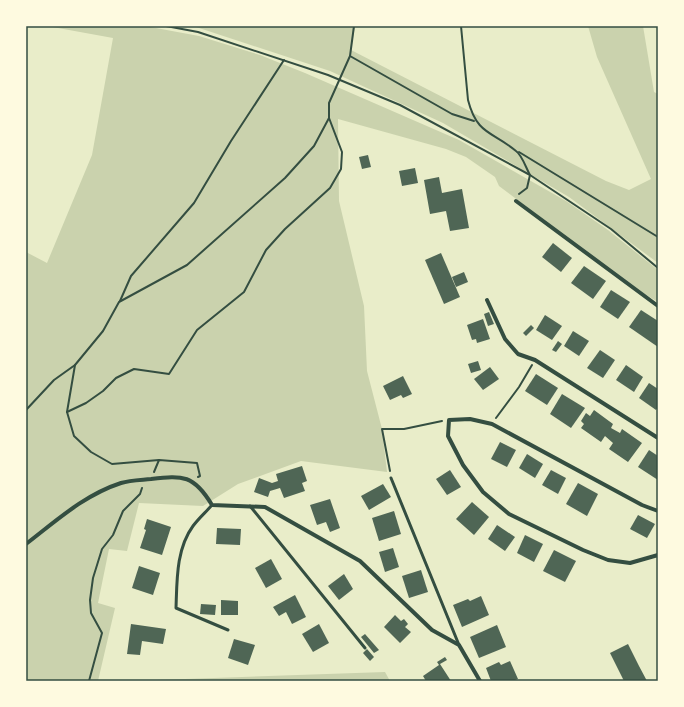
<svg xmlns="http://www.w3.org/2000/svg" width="684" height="707" font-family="'Space Grotesk',sans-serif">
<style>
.green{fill:#cad2ad}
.building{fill:#4f6655}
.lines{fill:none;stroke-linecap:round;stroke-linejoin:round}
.path{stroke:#344e41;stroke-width:2}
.service{stroke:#344e41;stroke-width:3}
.minor{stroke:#344e41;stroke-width:4}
.neatline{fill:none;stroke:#344e41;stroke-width:1.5}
</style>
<rect width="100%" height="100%" fill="#e9edc9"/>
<!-- green -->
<g class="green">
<polygon points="47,26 145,26 199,36 260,55 305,73 459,140 566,201 608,230 658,270 658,302 633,287 499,186 495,177 466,157 446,149 338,119 339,201 364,306 367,371 382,429 387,472 301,461 238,484 203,506 139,503 127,551 109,549 98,603 115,608 98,681 26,681 26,252 47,263 92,155 113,38"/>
<polygon points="193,26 355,26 351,50 606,181 629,190 651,179 597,57 588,26 643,26 654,92 658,94 658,263 569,197 443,123 330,71"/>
<polygon points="385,672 390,681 129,681"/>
</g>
<!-- building -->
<g class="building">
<polygon points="368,155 371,167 362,169 359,157"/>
<polygon points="415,168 418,183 402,186 399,171"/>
<polygon points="439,177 442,193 462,189 469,228 450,231 446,211 430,214 424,180"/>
<polygon points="553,243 572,258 561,272 542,257"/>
<polygon points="441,253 460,297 444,304 425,260"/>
<polygon points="584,266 606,281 593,299 571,283"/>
<polygon points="464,272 468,282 456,287 452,277"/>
<polygon points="611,290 630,302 618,319 600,307"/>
<polygon points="641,310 658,321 658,347 629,327"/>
<polygon points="489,312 494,324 488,326 484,314"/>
<polygon points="545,315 562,326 552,340 536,330"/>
<polygon points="483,319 490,339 477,343 476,339 472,340 467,325"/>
<polygon points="531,325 534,328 526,336 523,333"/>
<polygon points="573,331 589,341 579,356 564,346"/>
<polygon points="558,341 562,344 556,352 552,350"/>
<polygon points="600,350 615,360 603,378 587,368"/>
<polygon points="478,361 481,370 471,373 468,364"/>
<polygon points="626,365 643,377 634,392 616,380"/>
<polygon points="490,367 499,379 483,390 474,379"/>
<polygon points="536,374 558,388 547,405 525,391"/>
<polygon points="403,376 412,394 403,398 401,395 390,400 383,386"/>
<polygon points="649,383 658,389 658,407 656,410 639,398"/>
<polygon points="562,394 585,408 571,428 550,414"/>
<polygon points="594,410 613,424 611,428 620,433 622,429 642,443 628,462 609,449 613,443 605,436 601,442 581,428 584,424 581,421 586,413 590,416"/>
<polygon points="500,442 516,450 507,467 491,459"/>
<polygon points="649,450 658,456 658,480 638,467"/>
<polygon points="527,454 543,464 535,478 519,468"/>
<polygon points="302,466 307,481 302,483 305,491 284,498 280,488 270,491 268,497 254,492 259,478 272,483 278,481 276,474"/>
<polygon points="450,470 461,487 447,495 436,479"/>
<polygon points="551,470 566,478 558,494 542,485"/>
<polygon points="578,483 598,494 587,516 566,504"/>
<polygon points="383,484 391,497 369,510 361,496"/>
<polygon points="330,499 340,528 330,532 326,522 317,525 310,505"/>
<polygon points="472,502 489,517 474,535 456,519"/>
<polygon points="394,511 401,534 379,541 372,518"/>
<polygon points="638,515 655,524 647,538 630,529"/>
<polygon points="147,519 171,527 162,555 140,548 146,530 144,529"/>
<polygon points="497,525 515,537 505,551 488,539"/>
<polygon points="217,528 241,529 240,545 216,544"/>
<polygon points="525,535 543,544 534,562 517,553"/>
<polygon points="393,548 399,567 385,572 379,552"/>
<polygon points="554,550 576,561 565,582 543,571"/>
<polygon points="271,559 282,579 266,588 255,568"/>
<polygon points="139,566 160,573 153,595 132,588"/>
<polygon points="421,570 428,592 409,598 402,576"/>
<polygon points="344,574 353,589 339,600 328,586"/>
<polygon points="295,595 306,617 292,624 286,612 279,616 273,607"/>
<polygon points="481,596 489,615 462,627 453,605 468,599 470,601"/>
<polygon points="221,600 238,601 238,615 221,615"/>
<polygon points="201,604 216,605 215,615 200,614"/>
<polygon points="395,615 401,621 404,619 408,624 405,627 411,632 400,643 384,627"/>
<polygon points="131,624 166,629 163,644 142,641 140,655 127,654"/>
<polygon points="319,624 329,643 313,652 302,634"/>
<polygon points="497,625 506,647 479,658 470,637"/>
<polygon points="365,634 379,650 374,653 361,637"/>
<polygon points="234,639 255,645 248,665 228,658"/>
<polygon points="628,644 639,666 647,681 624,681 610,653"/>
<polygon points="367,649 374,657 370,661 363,653"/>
<polygon points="445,657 447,660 440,664 451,681 426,681 423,676 439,665 437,662"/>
<polygon points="510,661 518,679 512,681 491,681 486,668 499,662 501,665"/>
</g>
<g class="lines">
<!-- path -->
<g class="path">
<polyline points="166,26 198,32 328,75 400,105 530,175 611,229 658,268"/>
<path d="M461,26L468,100C477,135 492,131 516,151C522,155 526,168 530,175L527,188L519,194"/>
<polyline points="350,56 452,114 474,121"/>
<polyline points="519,152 658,237"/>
<polyline points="120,301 131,276 194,203 231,141 284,60"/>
<polyline points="75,365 67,412 74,436 91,452 112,464 159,460 197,463 200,476 198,477"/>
<polyline points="26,410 54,380 75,365 103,331 119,302 187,265 285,178 314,146 329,118 329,103 350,56 354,26"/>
<polyline points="67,412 86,403 103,391 116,378 134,369 169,374 197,330 244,292 266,250 285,229 330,188 341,169 342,152 329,118"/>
<polyline points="496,418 519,387 532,365"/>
<polyline points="390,471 382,429 404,429 442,421"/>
<polyline points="154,472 159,460"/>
<polyline points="89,681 102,633 91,613 90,600 93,578 102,549 113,535 123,511 140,494 142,488"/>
</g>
<!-- service -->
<g class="service">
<polyline points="391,478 459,645"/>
<path d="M212,505C206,512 199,518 193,526C176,549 177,581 176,608L228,630"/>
<polyline points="250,506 365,648"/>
</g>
<!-- minor -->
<g class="minor">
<polyline points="516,201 658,306"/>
<polyline points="487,300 505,339 518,354 535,360 658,438"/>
<polyline points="658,511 642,505 492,424 470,419 449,420 448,436 463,465 483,492 509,514 583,550 608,560 630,563 658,555"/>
<path d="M26,544C56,521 84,495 121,483C130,480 141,480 151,479C183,475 194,475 212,505L265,507L360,561L432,630L459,645L480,681"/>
</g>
</g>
<!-- border -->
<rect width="684" height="707" fill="none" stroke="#fefae0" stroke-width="54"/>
<rect x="27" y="27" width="630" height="653" class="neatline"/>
</svg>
